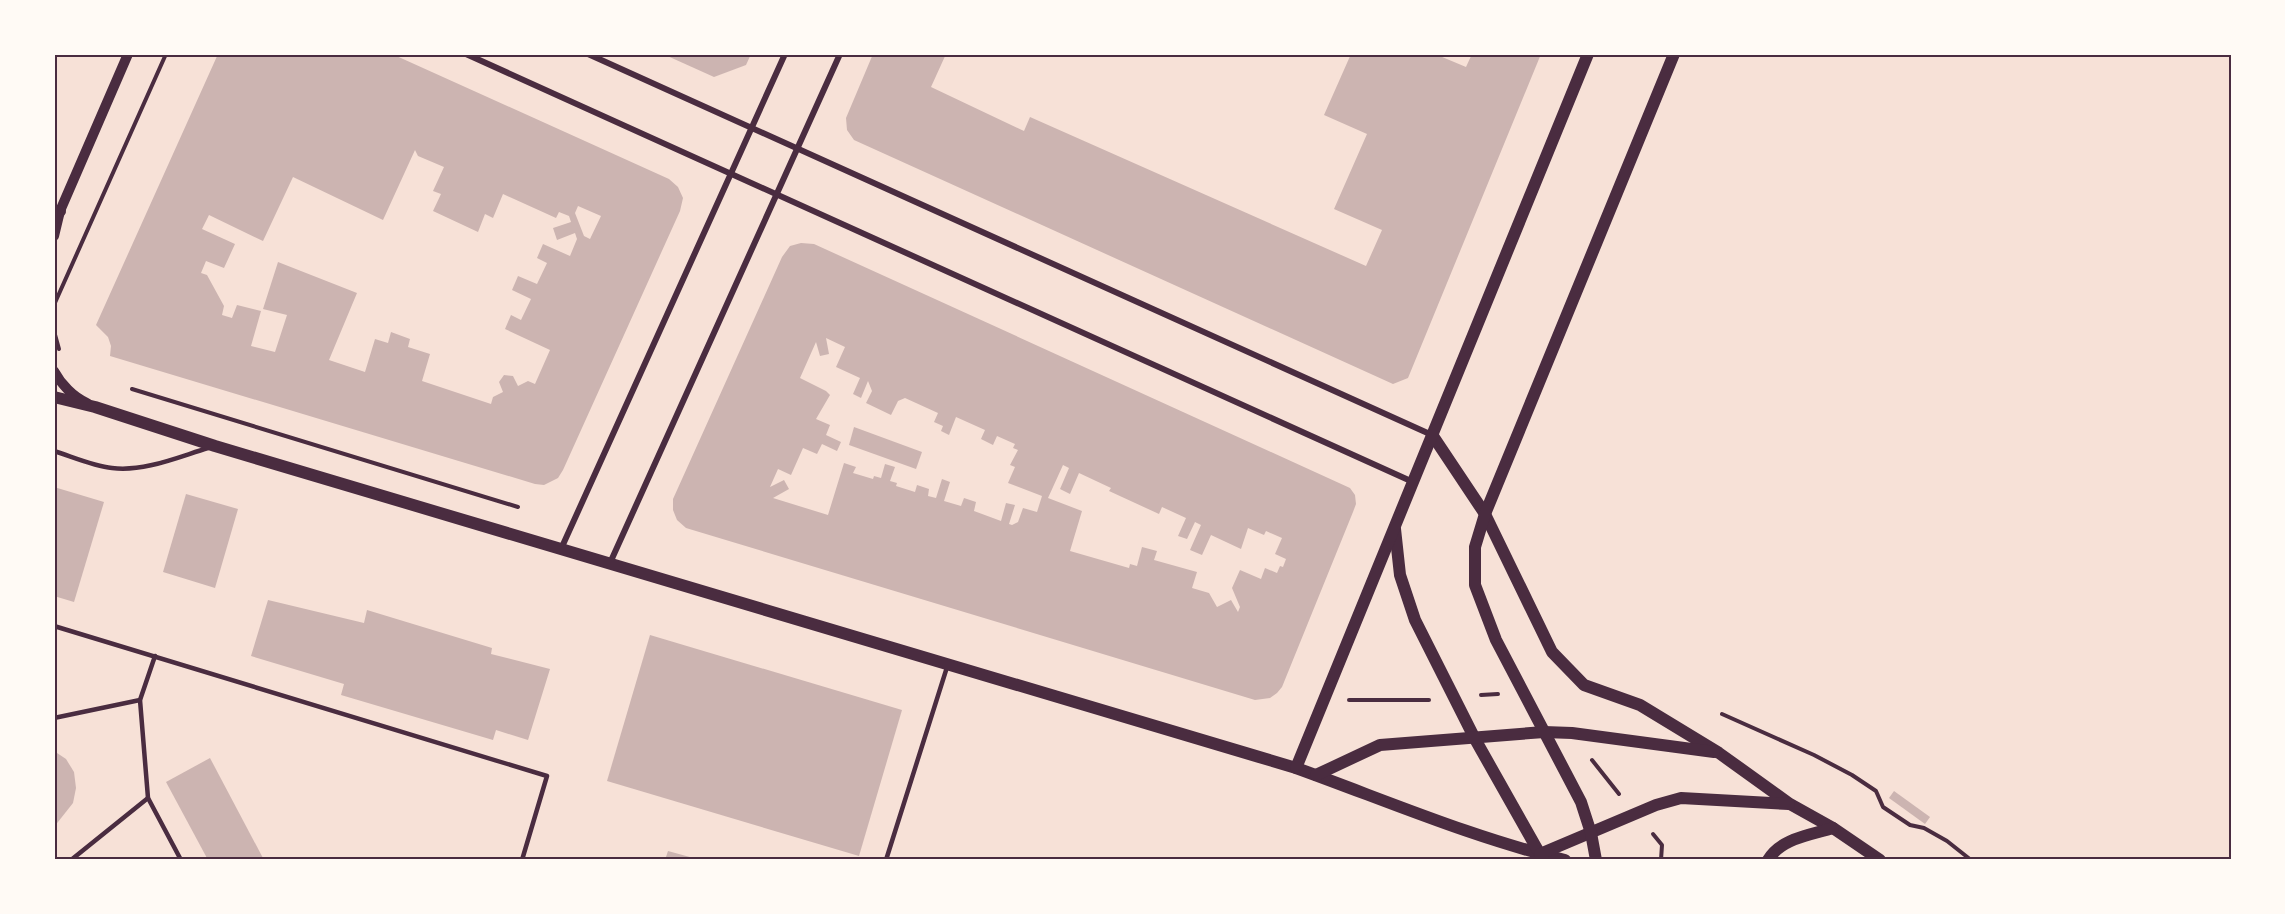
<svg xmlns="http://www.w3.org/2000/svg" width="2285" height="914" font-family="Jost,sans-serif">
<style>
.building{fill:#ccb4b1;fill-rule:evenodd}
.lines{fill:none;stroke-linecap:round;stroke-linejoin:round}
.path{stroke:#4a2c40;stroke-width:4}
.service{stroke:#4a2c40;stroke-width:4.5}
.minor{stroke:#4a2c40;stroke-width:6}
.tertiary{stroke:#4a2c40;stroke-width:10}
.secondary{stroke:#4a2c40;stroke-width:12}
.neatline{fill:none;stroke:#4a2c40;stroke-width:2}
</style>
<rect width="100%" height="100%" fill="#f7e1d7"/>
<!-- building -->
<g class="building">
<path d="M218,54H392L669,179L678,187L683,198L680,211L563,470L558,478L544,485L535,484L110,356L111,346L108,337L96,325ZM415,150L418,156L444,167L433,191L441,194L433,211L478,232L485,214L493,218L503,194L556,218L559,212L569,216L571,222L553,228L557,240L575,233L577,239L570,256L543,244L537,258L547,263L537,284L518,276L512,290L531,299L521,320L511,315L505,329L550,350L535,384L528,381L518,386L513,376L504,375L499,382L503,392L493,397L491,404L422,381L430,354L408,347L410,339L391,332L388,343L375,339L365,372L329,360L357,293L278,262L263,309L287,315L275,352L251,346L261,311L237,305L232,318L222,315L224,306L207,275L201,273L206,261L224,268L235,244L202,229L209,215L263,241L293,177L383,220ZM578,206L601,216L590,239L584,236L575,213Z"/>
<polygon points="663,54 751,54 746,65 714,77"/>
<polygon points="873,54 946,54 931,87 1024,131 1030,117 1366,266 1382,230 1334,209 1367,134 1324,115 1351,54 1435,54 1466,67 1472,54 1541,54 1408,378 1393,384 854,140 847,130 846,118"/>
<path d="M801,243L814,244L1350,488L1355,495L1356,504L1353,512L1282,687L1277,693L1270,698L1255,700L686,528L677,520L673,510V499L782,257L790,246ZM826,338L845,347L836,367L860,378L853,394L861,398L868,381L872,391L866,403L891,415L898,401L905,398L938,413L934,422L943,426L941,431L949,435L956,417L985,430L981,439L993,445L997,436L1015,444L1013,448L1018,450L1010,465L1015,467L1008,483L1042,496L1037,512L1023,508L1018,522L1012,525L1009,524L1015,505L1006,503L1001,521L974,511L976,502L964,498L961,506L944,501L950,482L942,479L936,498L928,496L929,489L917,485L915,492L896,486L897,483L890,481L895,467L885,464L881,478L874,476L873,479L853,473L856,467L844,463L828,515L773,498L789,489L784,480L770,487L778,469L791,475L803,448L817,454L822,444L837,451L841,442L826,435L830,425L816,419L830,395L826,391L800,378L816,342L820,356L829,354ZM1063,465L1069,468L1060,489L1070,494L1079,473L1111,488L1109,491L1159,514L1162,507L1186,518L1178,536L1187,539L1195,522L1201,525L1190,550L1202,555L1211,535L1241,549L1248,528L1264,535L1266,531L1282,538L1275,554L1286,559L1283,567L1280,566L1277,573L1265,568L1261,579L1240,570L1232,588L1240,607L1238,612L1231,600L1217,607L1209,593L1192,588L1197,572L1154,560L1157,551L1142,547L1137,566L1130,564L1129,568L1070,551L1082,511L1048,498Z"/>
<polygon points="854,427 922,452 916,469 849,445"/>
<polygon points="54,487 104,502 74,602 54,596"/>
<polygon points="186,494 238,509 215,588 163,572"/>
<polygon points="268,600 364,623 367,610 492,648 491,654 550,669 528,740 496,730 493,740 341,695 344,684 251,656"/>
<polygon points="650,635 902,710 859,856 607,781"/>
<polygon points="54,751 66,759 74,772 76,788 73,803 54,827"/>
<polygon points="210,758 264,860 208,860 166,782"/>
<polygon points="1894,791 1930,817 1925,824 1889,798"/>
<polygon points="668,851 697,859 697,860 665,860"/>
</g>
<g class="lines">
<!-- path -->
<g class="path">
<polyline points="54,305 166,54"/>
<polyline points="54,331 59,349"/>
<polyline points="132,389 518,507"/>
<polyline points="1481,695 1498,694"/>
<polyline points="1349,700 1429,700"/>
<polyline points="1722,714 1814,755 1852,775 1876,791 1883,807 1910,825 1924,828 1947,841 1971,860"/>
<polyline points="1592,760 1619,794"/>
<polyline points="1653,834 1662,845 1661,860"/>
</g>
<!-- service -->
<g class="service">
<path d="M54,451C73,457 93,466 112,468C144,472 178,457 208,448"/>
<polyline points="54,626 547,776 522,860"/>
<polyline points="155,656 140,700 148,798 181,860"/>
<polyline points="54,718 140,700"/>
<polyline points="71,860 148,798"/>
<polyline points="886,860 948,664"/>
</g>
<!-- minor -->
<g class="minor">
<polyline points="466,54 1413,482"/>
<polyline points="588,54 1432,435"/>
<polyline points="561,549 785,54"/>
<polyline points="610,563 840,54"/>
</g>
<!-- tertiary -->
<g class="tertiary">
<polyline points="54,236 60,211 128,54"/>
<path d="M54,371C61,384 73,397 87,403"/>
</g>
<!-- secondary -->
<g class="secondary">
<polyline points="54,219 60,211"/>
<path d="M54,397L95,407L215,446L1296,768C1385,800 1473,838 1565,860"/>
<polyline points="1433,436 1485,514 1552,652 1584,685 1640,705 1719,753 1790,804 1833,828 1880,860"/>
<polyline points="1395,529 1400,575 1415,620 1475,739 1541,856"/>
<polyline points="1296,768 1588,54"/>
<polyline points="1316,775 1380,745 1544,732 1572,733 1714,752"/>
<polyline points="1540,854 1656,805 1681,798 1789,804"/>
<polyline points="1596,860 1591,833 1581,802 1496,640 1475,585 1475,547 1485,514 1674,54"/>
<path d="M1768,860C1781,838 1811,835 1833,828"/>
</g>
</g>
<!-- border -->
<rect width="2285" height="914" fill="none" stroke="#fffaf5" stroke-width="111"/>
<rect x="56" y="56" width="2174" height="802" class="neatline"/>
</svg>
